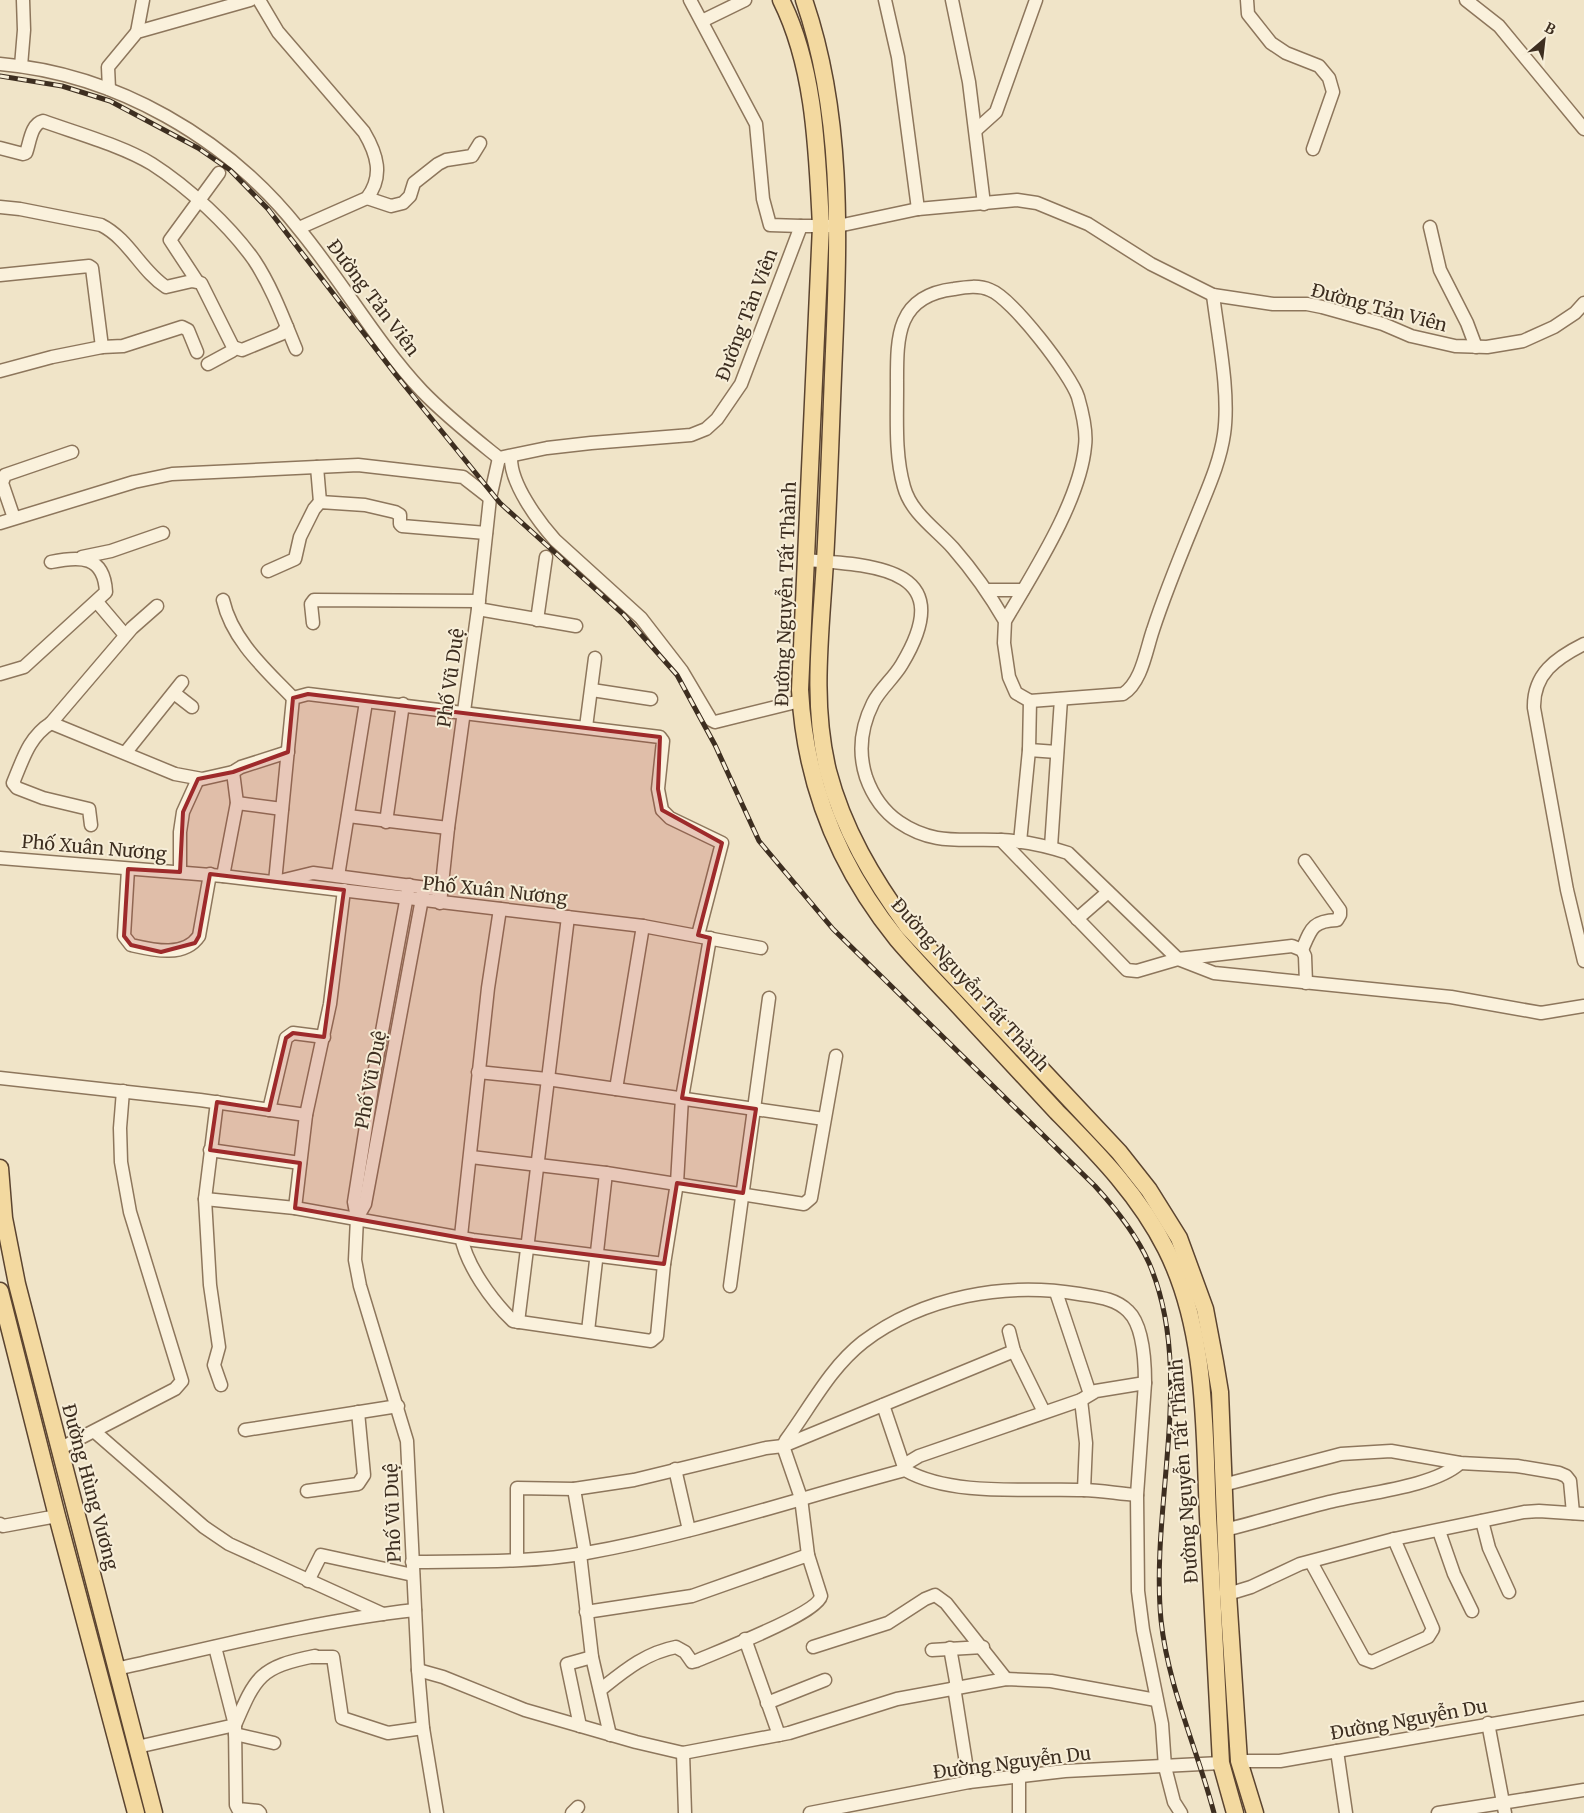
<svg xmlns="http://www.w3.org/2000/svg" width="1584" height="1813" font-family="Merriweather,serif">
<style>
.lines{fill:none;stroke-linecap:round;stroke-linejoin:round}
.minor-casing{stroke:#8d765c;stroke-width:15}
.major-casing{stroke:#5b4430;stroke-width:19}
.minor{stroke:#faf1dc;stroke-width:12}
.major{stroke:#f3d9a0;stroke-width:16}
.rail-casing{stroke:#3d2e20;stroke-width:5}
.rail{stroke:#f7eed8;stroke-width:3;stroke-dasharray:9;stroke-linecap:butt}
.marked{fill:#9e2a2b;fill-opacity:0.2;stroke:#9e2a2b;stroke-width:4;stroke-linejoin:round}
.labels{text-anchor:middle;stroke-width:4;stroke-linejoin:round;paint-order:stroke}
.street-label{font-size:18px;fill:#3d2e20;stroke:#f7eed8}
</style>
<rect width="100%" height="100%" fill="#f0e4c8"/>
<g class="lines">
<!-- minor casing -->
<g class="minor-casing">
<g id="minor">
<path d="M259,0L278,32L364,132C377,154 384,176 367,198L299,228"/>
<polyline points="690,0 756,124 763,199 770,225 801,226"/>
<polyline points="885,0 898,57 918,209"/>
<polyline points="952,0 969,82 984,204"/>
<polyline points="1247,0 1248,14 1271,43 1286,53 1319,66 1329,78 1333,92 1313,149"/>
<polyline points="1466,0 1499,26 1584,129"/>
<polyline points="702,21 745,0"/>
<polyline points="137,32 143,0"/>
<path d="M0,64C116,74 227,138 299,229C342,281 376,342 422,391C446,416 473,437 499,458L547,448L591,443L691,435L706,429L717,419L741,384L801,226H838L918,209L1017,200L1037,203L1088,224L1151,264L1213,295L1273,304H1307L1322,307L1383,324L1411,336L1455,346L1487,347L1523,341L1554,327L1575,313L1584,303"/>
<polyline points="21,66 24,30 23,0"/>
<polyline points="109,89 108,67 137,32 250,0"/>
<polyline points="976,130 996,112 1036,0"/>
<path d="M0,148L23,154L26,153C30,142 31,124 43,121C76,133 123,146 152,164C188,187 230,226 254,260C272,287 284,320 296,349"/>
<polyline points="367,198 391,206 403,203 410,196 414,183 438,164 446,160 472,156 480,143"/>
<path d="M0,207L20,209L101,225C129,239 141,271 166,287L192,281L201,283L233,347L232,351L208,364"/>
<polyline points="1430,227 1440,270 1467,323 1476,347"/>
<polyline points="0,275 89,266 92,268 102,347"/>
<polyline points="197,281 170,240 219,173"/>
<polyline points="233,347 242,350 281,334 287,327"/>
<polyline points="0,371 52,357 102,347 123,346 182,327 188,330 197,352"/>
<path d="M511,457C510,483 538,521 555,540L641,618L682,671L711,720L715,722L800,701"/>
<polyline points="317,467 320,502"/>
<polyline points="14,518 2,483 5,475 72,452"/>
<polyline points="0,523 134,482 172,474 358,465 463,477 490,498"/>
<polyline points="82,557 111,551 163,533"/>
<path d="M805,560C878,565 959,569 902,664C894,678 880,689 873,703C861,727 858,752 866,777C872,794 883,811 899,822C934,846 962,838 1001,840C1023,841 1047,846 1068,853L1178,959L1214,973L1451,997L1541,1013L1584,1006"/>
<polyline points="268,571 295,559 300,537 314,509 320,502 365,505 395,512 400,515 400,524 402,526 486,533"/>
<polyline points="987,590 1023,590"/>
<path d="M223,600C232,640 265,669 293,698"/>
<polyline points="97,602 125,635"/>
<polyline points="478,609 576,626"/>
<polyline points="537,620 546,557"/>
<path d="M1005,621C990,595 973,571 953,548C936,529 911,513 904,487C895,456 897,421 897,389C897,340 894,296 954,289C966,287 979,285 990,290C1012,298 1071,375 1078,397C1082,411 1087,432 1085,446C1080,501 1033,573 1005,621L1004,643L1009,677L1016,693L1030,701L1123,694C1142,682 1146,650 1153,630C1166,590 1182,552 1198,513C1208,488 1220,462 1224,434C1230,393 1218,336 1213,295"/>
<polyline points="313,623 311,604 314,600 479,601"/>
<path d="M1584,644C1556,658 1533,674 1534,708L1567,890L1584,961"/>
<path d="M0,674L24,667L106,592C104,555 80,556 51,562"/>
<polyline points="592,690 651,699"/>
<polyline points="174,693 192,707"/>
<polyline points="51,723 175,774 202,779 233,772 241,767 288,752"/>
<polyline points="586,727 595,658"/>
<polyline points="1029,750 1057,752"/>
<polyline points="126,752 182,682"/>
<polyline points="237,803 282,809"/>
<polyline points="348,816 448,828"/>
<polyline points="386,822 403,704"/>
<path d="M91,825L89,809L43,798L17,788L13,783C23,759 29,737 51,723L132,628L157,606"/>
<polyline points="1001,840 1127,970 1137,971 1178,959 1292,946 1302,950 1305,956 1306,983"/>
<polyline points="1020,842 1029,750 1030,701"/>
<polyline points="1051,847 1061,699"/>
<polyline points="0,858 223,876 643,926 761,948"/>
<path d="M128,869L124,936L131,945C153,950 184,958 199,936L210,874"/>
<polyline points="180,872 180,832 183,812 198,779"/>
<polyline points="223,876 237,803 233,772"/>
<polyline points="338,876 366,702"/>
<polyline points="280,881 313,873 442,890"/>
<polyline points="275,882 293,698 308,694 660,737 663,741 658,789 662,810 670,818 722,843 698,935"/>
<polyline points="409,885 375,1069 354,1202 357,1218 355,1260 360,1286 407,1441 418,1670 423,1728 437,1813"/>
<polyline points="440,903 448,828 478,609 490,498 499,458"/>
<path d="M500,909L488,988L461,1236C466,1265 492,1301 513,1321L651,1341L657,1336L664,1264L677,1183L682,1098L710,938"/>
<polyline points="1077,919 1108,892"/>
<path d="M1302,950C1311,929 1312,921 1337,920L1340,915V910L1305,861"/>
<polyline points="478,1072 547,1079 824,1119"/>
<polyline points="0,1078 200,1100 306,1115"/>
<polyline points="616,1089 643,926"/>
<polyline points="217,1102 205,1199 210,1285 219,1347 214,1365 221,1385"/>
<polyline points="269,1110 286,1038 293,1033 324,1037"/>
<polyline points="210,1150 300,1163"/>
<polyline points="471,1157 606,1173 804,1204 811,1198 836,1056"/>
<polyline points="205,1199 295,1208 473,1240 664,1264"/>
<polyline points="295,1208 306,1115 330,1004 344,890"/>
<polyline points="357,1218 365,1204 424,888"/>
<polyline points="730,1286 769,998"/>
<polyline points="1056,1292 1090,1394"/>
<polyline points="518,1322 568,917"/>
<polyline points="588,1331 606,1173"/>
<polyline points="1014,1351 1044,1412"/>
<polyline points="1081,1400 1086,1443 1084,1490"/>
<polyline points="883,1405 905,1470"/>
<polyline points="245,1430 398,1406"/>
<polyline points="95,1432 204,1527 229,1544 383,1614"/>
<polyline points="59,1449 175,1389 182,1381 130,1212 121,1162 120,1128 123,1091"/>
<polyline points="904,1465 919,1456 1081,1400 1096,1391 1145,1383 1137,1495 1138,1591 1143,1630 1162,1724 1165,1767 1174,1802 1181,1813"/>
<polyline points="675,1469 689,1530"/>
<polyline points="1223,1485 1341,1454 1391,1451 1460,1463 1517,1466 1559,1473 1566,1476 1570,1481 1573,1513"/>
<polyline points="574,1489 585,1553"/>
<polyline points="307,1491 358,1484 364,1475 358,1412"/>
<polyline points="1482,1521 1489,1548 1509,1592"/>
<polyline points="0,1524 3,1526 57,1516"/>
<path d="M1225,1530C1260,1521 1294,1511 1329,1502C1364,1493 1434,1487 1460,1463"/>
<polyline points="1439,1531 1454,1574 1472,1611"/>
<polyline points="580,1554 592,1657 610,1735"/>
<path d="M808,1555L801,1498L783,1446L786,1440C811,1406 830,1368 863,1342C924,1296 1005,1282 1079,1294C1097,1297 1115,1298 1128,1311C1144,1326 1145,1363 1145,1383"/>
<polyline points="517,1558 517,1488 574,1489 634,1480 766,1448 783,1446 1014,1351 1009,1331"/>
<path d="M412,1562C467,1561 531,1563 586,1553C694,1534 799,1498 905,1470C952,1497 1030,1488 1083,1490C1101,1490 1119,1494 1137,1495"/>
<polyline points="1311,1562 1364,1659 1372,1662 1428,1637 1433,1629 1394,1539"/>
<polyline points="308,1581 321,1555 413,1575"/>
<polyline points="1228,1594 1251,1587 1300,1564 1394,1539 1524,1512 1539,1511 1584,1514"/>
<path d="M586,1612L692,1596L808,1555L821,1596C818,1613 717,1652 696,1661L692,1662L685,1652L676,1647C645,1653 624,1671 600,1690"/>
<polyline points="745,1639 779,1735"/>
<polyline points="215,1647 235,1725 236,1805 238,1809 258,1811 260,1813"/>
<polyline points="813,1647 888,1623 925,1599 935,1595 946,1603 1006,1679"/>
<polyline points="950,1648 957,1687"/>
<polyline points="932,1650 983,1647"/>
<polyline points="313,1657 333,1657 342,1718 388,1733 423,1728"/>
<path d="M116,1669C215,1647 314,1621 415,1610"/>
<polyline points="418,1670 443,1677 525,1710 636,1742 683,1753 789,1733 897,1699 1006,1679 1051,1681 1156,1700"/>
<polyline points="954,1687 969,1782"/>
<polyline points="767,1703 825,1680"/>
<polyline points="1488,1723 1505,1813"/>
<path d="M235,1725C256,1676 260,1667 315,1656"/>
<polyline points="580,1726 567,1664 592,1657"/>
<polyline points="235,1734 274,1743"/>
<polyline points="137,1747 235,1725"/>
<polyline points="1337,1751 1346,1813"/>
<polyline points="683,1753 685,1813"/>
<polyline points="1239,1761 1280,1761 1584,1708"/>
<polyline points="1019,1777 1019,1813"/>
<polyline points="572,1813 578,1807"/>
<polyline points="810,1813 969,1782 1065,1771 1221,1763"/>
<polyline points="1438,1813 1584,1790"/>
</g>
</g>
<!-- major casing -->
<g class="major-casing">
<g id="major">
<path d="M781,0C815,68 817,151 821,226L800,690C805,783 838,866 897,939C915,960 935,981 954,1001C988,1038 1023,1075 1057,1112C1098,1154 1139,1195 1166,1249C1207,1330 1204,1427 1208,1516C1212,1598 1217,1681 1221,1763L1235,1813"/>
<path d="M804,0C843,113 839,233 834,351C831,421 829,491 825,561C821,631 811,702 828,771C843,829 873,879 908,927L1119,1152L1149,1190L1179,1238L1205,1309L1215,1362L1220,1392L1228,1594L1239,1761L1255,1813"/>
<polyline points="0,1168 4,1218 17,1284 154,1813"/>
<polyline points="0,1291 57,1516 136,1813"/>
</g>
</g>
<!-- minor -->
<use href="#minor" class="minor"/>
<!-- major -->
<use href="#major" class="major"/>
<!-- rail casing -->
<g class="rail-casing">
<path id="rail" d="M0,76L62,86L110,101L198,148L230,170L268,209L396,375L500,503L624,615L677,675L715,745L759,841L833,929L1095,1186C1116,1209 1136,1234 1149,1263C1196,1372 1150,1504 1161,1620C1168,1687 1197,1748 1214,1813"/>
</g>
<!-- rail -->
<use href="#rail" class="rail"/>
</g>
<!-- marked area -->
<path class="marked" d="M308,694L660,737L658,789L662,810L722,843L698,935L710,938L682,1098L756,1109L743,1193L677,1183L664,1264L473,1240L295,1208L300,1163L210,1150L217,1102L269,1110L286,1038L293,1033L324,1037L344,890L210,874L199,936L195,943L161,952L131,945L124,936L128,869L180,872L183,812L198,779L233,772L288,752L293,698Z"/>
<g class="labels">
<!-- street labels -->
<g class="street-label">
<text transform="translate(373 298) rotate(53)" y="6">Đường Tản Viên</text>
<text transform="translate(1379 308) rotate(15)" y="6">Đường Tản Viên</text>
<text transform="translate(747 315) rotate(-69)" y="6">Đường Tản Viên</text>
<text transform="translate(786 594) rotate(-88)" y="6">Đường Nguyễn Tất Thành</text>
<text transform="translate(451 678) rotate(-82)" y="6">Phố Vũ Duệ</text>
<text transform="translate(94 848) rotate(5)" y="6">Phố Xuân Nương</text>
<text transform="translate(495 891) rotate(6)" y="6">Phố Xuân Nương</text>
<text transform="translate(970 985) rotate(48)" y="6">Đường Nguyễn Tất Thành</text>
<text transform="translate(371 1080) rotate(-79)" y="6">Phố Vũ Duệ</text>
<text transform="translate(1184 1471) rotate(-94)" y="6">Đường Nguyễn Tất Thành</text>
<text transform="translate(90 1487) rotate(75)" y="6">Đường Hùng Vương</text>
<text transform="translate(393 1513) rotate(-92)" y="6">Phố Vũ Duệ</text>
<text transform="translate(1409 1720) rotate(-10)" y="6">Đường Nguyễn Du</text>
<text transform="translate(1012 1763) rotate(-7)" y="6">Đường Nguyễn Du</text>
</g>
</g>
<!-- north arrow -->
<g transform="translate(1544 40) rotate(28)" stroke="#f7eed8" stroke-width="4" paint-order="stroke">
<path d="M0-4L9 19L0 12L-9 19Z" fill="#3d2e20"/>
<text y="-8" font-size="14" font-weight="bold" text-anchor="middle" fill="#3d2e20">B</text>
</g>
</svg>
